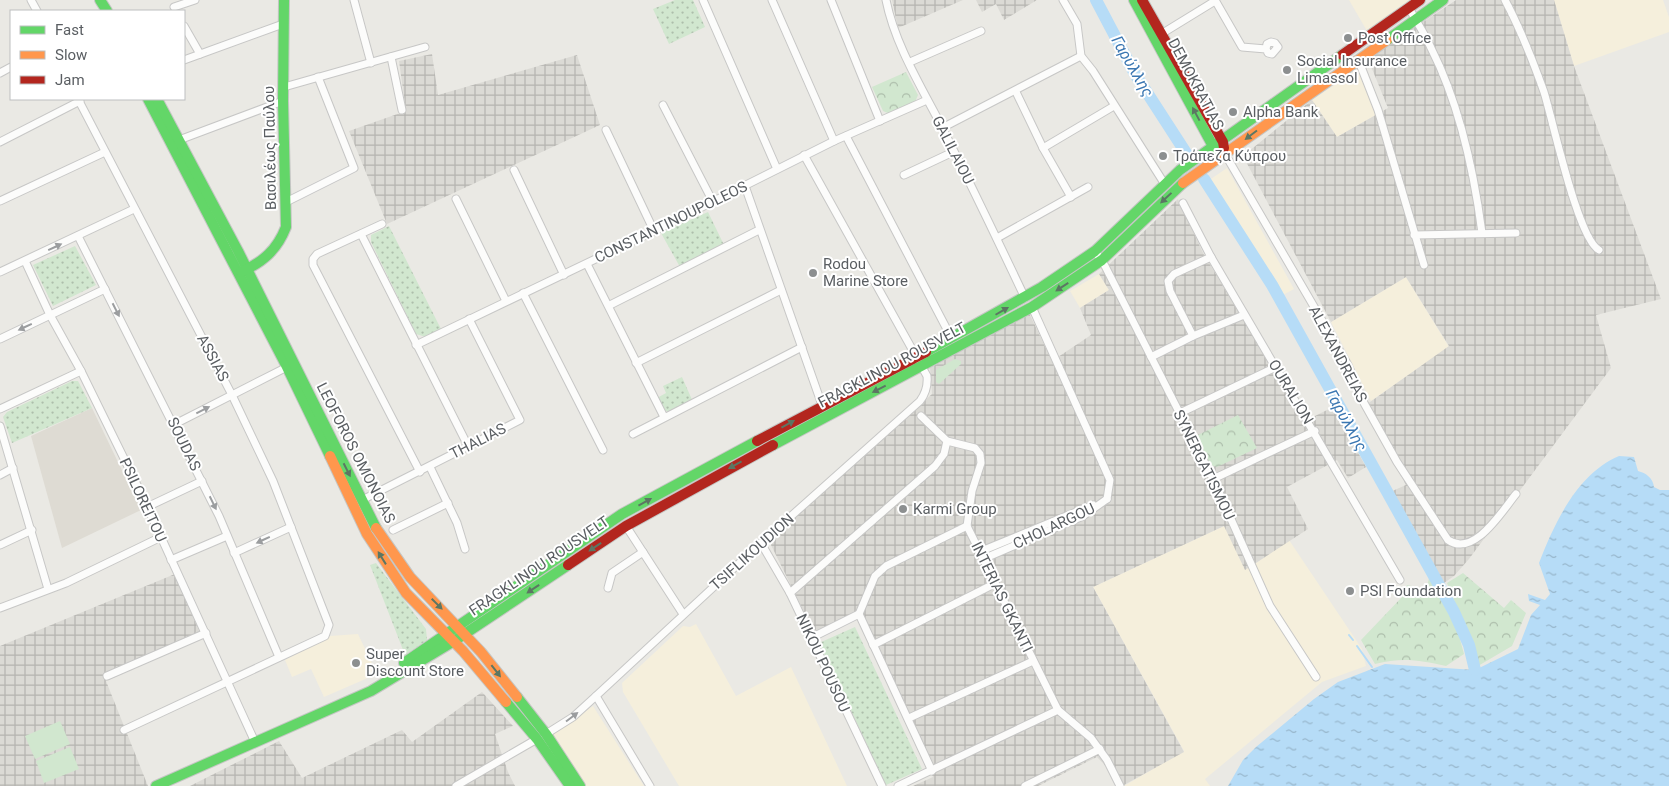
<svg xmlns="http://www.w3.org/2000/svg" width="1669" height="786" font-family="Roboto,sans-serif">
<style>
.commercial{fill:#f5efdc}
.industrial{fill:url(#industrial-grid)}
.education{fill:#dedbd3}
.green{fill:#d1e7cf}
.forest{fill:url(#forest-crowns)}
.park{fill:url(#park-dots)}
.water{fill:url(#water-ripples)}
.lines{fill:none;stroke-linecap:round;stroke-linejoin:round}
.stream{stroke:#b6dcf7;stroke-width:2}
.river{stroke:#b6dcf7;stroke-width:12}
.street-casing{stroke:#c7c7c6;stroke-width:9}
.fast-casing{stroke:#c5c6c4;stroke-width:12}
.slow-casing{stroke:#c5c6c4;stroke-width:12}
.jam-casing{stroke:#c5c6c4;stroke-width:12}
.street{stroke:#fcfcfb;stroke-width:7}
.fast{stroke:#63d668;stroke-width:10}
.slow{stroke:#ff974d;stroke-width:10}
.jam{stroke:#b3261e;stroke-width:10}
.oneway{fill:#5c7663}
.oneway2{fill:#9b9d9f}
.poi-dot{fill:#8c8f90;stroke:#fff;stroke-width:2}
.labels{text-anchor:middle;stroke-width:4;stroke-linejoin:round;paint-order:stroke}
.poi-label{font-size:15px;fill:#5a5e62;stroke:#fff;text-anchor:start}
.street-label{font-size:15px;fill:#5a5e62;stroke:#fff}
.water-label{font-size:16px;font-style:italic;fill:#3b77b2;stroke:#fff}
</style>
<defs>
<pattern id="industrial-grid" width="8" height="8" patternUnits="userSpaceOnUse" patternTransform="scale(1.25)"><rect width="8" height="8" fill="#dbdad5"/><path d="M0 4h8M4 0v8" fill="none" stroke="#b5b4b0"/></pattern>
<pattern id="forest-crowns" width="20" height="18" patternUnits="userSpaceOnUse" patternTransform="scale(1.25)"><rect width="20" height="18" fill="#d1e7cf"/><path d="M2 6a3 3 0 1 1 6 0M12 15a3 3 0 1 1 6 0" fill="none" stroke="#adbeab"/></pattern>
<pattern id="park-dots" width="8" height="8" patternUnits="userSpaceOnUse" patternTransform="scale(1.25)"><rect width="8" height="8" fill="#d1e7cf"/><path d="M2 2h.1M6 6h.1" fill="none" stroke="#adbeab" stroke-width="1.8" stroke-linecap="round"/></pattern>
<pattern id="water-ripples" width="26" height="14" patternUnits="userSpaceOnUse" patternTransform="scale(1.25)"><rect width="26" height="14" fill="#b6dcf7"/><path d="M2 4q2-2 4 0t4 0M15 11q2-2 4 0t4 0" fill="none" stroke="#97b6cb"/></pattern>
</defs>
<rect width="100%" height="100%" fill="#eae9e4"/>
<!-- commercial -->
<g class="commercial">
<polygon points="1349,0 1412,0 1367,31"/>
<polygon points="1554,0 1663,0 1669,17 1669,32 1574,66"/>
<polygon points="1358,69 1376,115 1337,137 1312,100"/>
<polygon points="1227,168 1294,289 1281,296 1208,181"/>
<polygon points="1099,274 1109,290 1080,308 1070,291"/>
<polygon points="1406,277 1449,347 1371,401 1331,322"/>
<polygon points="1224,526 1252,566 1289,540 1362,649 1366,666 1322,682 1205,779 1210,786 1124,786 1184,751 1093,587"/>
<polygon points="696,624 736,696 791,667 847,786 679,786 623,692 622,683 683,626 690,627"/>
<polygon points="358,634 377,674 324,697 311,669 292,677 285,660 330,636"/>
<polygon points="593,706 644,786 584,786 551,736"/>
</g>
<!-- industrial -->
<g class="industrial">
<polygon points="892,0 963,0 898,28"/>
<polygon points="976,0 1037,0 1004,20 996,4 982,12"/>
<polygon points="1456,0 1554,0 1574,66 1661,299 1596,315 1611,368 1469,559 1454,576 1444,583 1390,492 1406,485 1363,407 1449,346 1406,277 1331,322 1243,156 1312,100 1337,137 1388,108 1368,59"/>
<polygon points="432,54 438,95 577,55 600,125 387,224 349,131 406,111 399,61"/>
<polygon points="1178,199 1203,253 1305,421 1333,407 1366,467 1348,478 1337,460 1287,487 1308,529 1245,570 1224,526 1093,587 1184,752 1124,785 1097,757 1038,786 913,786 933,777 856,612 814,632 769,541 932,394 930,368 1029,313 1052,361 1091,335 1080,308 1109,290 1099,274"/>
<polygon points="175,574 202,638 106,681 148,786 0,786 0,646"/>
<polygon points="482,692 513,726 495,734 508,772 515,786 190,786 279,741 302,778 402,730 412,742"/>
</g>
<!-- education -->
<polygon class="education" points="92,408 141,510 62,548 31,436"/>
<!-- green -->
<g class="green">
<polygon points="955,359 961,361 961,364 939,384 936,382 936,370"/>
<polygon points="60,721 70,744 35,759 25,736"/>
<polygon points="70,747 79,769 44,783 36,761"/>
</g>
<!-- forest -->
<g class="forest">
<polygon points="906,72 918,95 915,102 890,114 883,111 872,87"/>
<polygon points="1238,415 1257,448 1217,467 1210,465 1196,436"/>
<polygon points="1463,573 1504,608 1511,600 1526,613 1512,646 1478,666 1476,653 1447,583"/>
<path d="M1430,575L1455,621L1464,654L1446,666C1419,660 1402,657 1375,664L1361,640L1402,597L1407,585L1426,589Z"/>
</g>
<!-- park -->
<g class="park">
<polygon points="675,0 693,0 705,27 669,44 653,9"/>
<polygon points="708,212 724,245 680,267 661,233"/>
<polygon points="389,226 441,329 426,337 416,334 371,242 371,235"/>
<polygon points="75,246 96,285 53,306 33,265"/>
<polygon points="682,377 693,402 670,412 666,411 657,398 666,393 663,386"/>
<polygon points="72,381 78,381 92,408 12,443 3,417 7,412"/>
<polygon points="376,563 426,629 427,640 405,655 370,565"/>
<polygon points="855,627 922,769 886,785 819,643"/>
</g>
<!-- water -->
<path class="water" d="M1619,456L1634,457L1638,471C1646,473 1653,478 1654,487L1660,490H1669V786H1228L1243,760L1256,747L1314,699L1338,682L1385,664L1475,670L1518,649L1531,615L1540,605L1529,601L1528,594L1545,600L1550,594L1539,563C1555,522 1577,474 1619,456Z"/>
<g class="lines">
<!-- stream -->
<g class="stream">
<polyline points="1349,635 1353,640"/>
<polyline points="1357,646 1372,667"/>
</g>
<!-- river -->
<g class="river">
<polyline points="1096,0 1135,74 1188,156"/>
<polyline points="1204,179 1272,285 1454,612 1469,645 1475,670"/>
</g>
<!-- street casing -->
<g class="street-casing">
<g id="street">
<polyline points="31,0 37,11"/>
<polyline points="354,0 371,63"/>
<polyline points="703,0 777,169"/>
<polyline points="772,0 834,141"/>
<polyline points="831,0 880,121"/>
<path d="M886,0C895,45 922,88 943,129C971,185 998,241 1025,298"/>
<polyline points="1063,0 1077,24 1081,56 1093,71 1164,183"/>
<polyline points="1215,0 1242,47 1266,49 1268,53 1272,54 1278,47 1275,43 1271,42 1267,44 1266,49"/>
<path d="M1505,0C1521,30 1533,61 1544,92C1553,121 1578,239 1599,250"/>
<polyline points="174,7 195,0"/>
<path d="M1409,8C1416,21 1425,34 1431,48C1459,103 1474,172 1482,233"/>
<polyline points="184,26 200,54"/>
<polyline points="1158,36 1215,1"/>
<polyline points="391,57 402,110"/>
<polyline points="1358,59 1378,110 1424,265"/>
<polyline points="184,60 283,24"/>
<polyline points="910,62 981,31"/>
<polyline points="0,73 11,67"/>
<polyline points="284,87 425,47"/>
<polyline points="1016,92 1043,148 1071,197"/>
<polyline points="78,99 232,395 273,481 329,625 325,636 124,730"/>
<polyline points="663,105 713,202"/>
<polyline points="942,128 1081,56"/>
<polyline points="606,130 654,231"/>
<polyline points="846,136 952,339"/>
<polyline points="179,140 283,101"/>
<polyline points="0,142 80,101"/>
<polyline points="1043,148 1114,106"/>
<path d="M1225,154L1348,365L1364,403L1397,462L1448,540C1474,558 1502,511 1516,494"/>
<polyline points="514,170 564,275"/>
<polyline points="904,175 953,152"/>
<polyline points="745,186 822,405"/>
<polyline points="456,199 506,301"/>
<polyline points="0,201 105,152"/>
<polyline points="286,202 354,168 318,77"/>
<polyline points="1183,203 1211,257 1400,580"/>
<polyline points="382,224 317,254 313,259 313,265 420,472"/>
<polyline points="361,234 468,446"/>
<polyline points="1414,235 1516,233"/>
<polyline points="78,236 219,516 279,657"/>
<polyline points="997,238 1088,187"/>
<polyline points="1095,251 1105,266 1213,479 1270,606 1316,677"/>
<polyline points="25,261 50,315 81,371 139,489 255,742"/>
<polyline points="587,264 664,417"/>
<polyline points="0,272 134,209"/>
<polyline points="523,293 603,450"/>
<polyline points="610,305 759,230"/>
<polyline points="1032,307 1110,480 1107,499"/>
<polyline points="1193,336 1170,291 1168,281 1174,274 1211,257"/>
<polyline points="0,339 105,289"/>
<polyline points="416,345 654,231 834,141 927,100"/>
<polyline points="1151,357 1193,336 1244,315"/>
<polyline points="636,363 781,290"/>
<polyline points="0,409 81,371"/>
<polyline points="1178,414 1276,367"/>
<polyline points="921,416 947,441 975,448 980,454 981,463 972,491 967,526 1058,710 1091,738 1107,760 1120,786"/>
<polyline points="175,424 287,367"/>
<polyline points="0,426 48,589"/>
<polyline points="633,434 802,347"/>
<polyline points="430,467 457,523 465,549"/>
<polyline points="0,475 13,468"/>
<polyline points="1213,479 1315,431"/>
<polyline points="362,500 520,420 469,319"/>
<polyline points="147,507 202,481"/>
<polyline points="626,526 683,614"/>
<polyline points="393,530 448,503"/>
<polyline points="761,543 790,593 882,786"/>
<polyline points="0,545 32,530"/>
<polyline points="979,552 1093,505"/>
<polyline points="234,553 291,527"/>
<polyline points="983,559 1083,516 1107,499"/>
<polyline points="171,560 227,536"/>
<polyline points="608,588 612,573 643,552"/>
<polyline points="790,593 935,466 944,454 947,441"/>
<polyline points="0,608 66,583 161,537"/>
<polyline points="859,614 875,576 886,566 967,526"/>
<polyline points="811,638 859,614 932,771"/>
<polyline points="873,645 994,584"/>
<polyline points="107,676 206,633"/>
<polyline points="596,696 650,786"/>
<polyline points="909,718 1033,661"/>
<path d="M546,734L573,717L596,696L761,543L920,401C926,393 928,386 927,376L804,155"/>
<polyline points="456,786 537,739"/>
<polyline points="898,786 1058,710"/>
<polyline points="1025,786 1100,749"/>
</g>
</g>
<!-- fast casing -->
<g class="fast-casing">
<g id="fast">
<polyline points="100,0 107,11"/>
<polyline points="1134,0 1214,148 1218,150"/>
<polyline points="1387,40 1443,0"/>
<polyline points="148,99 287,367 330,456"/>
<polyline points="157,99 238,251 376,528"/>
<path d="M241,272C263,262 277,250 286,227L283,101L284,0"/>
<polyline points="926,352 1042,287 1095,251 1180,170 1342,55"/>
<polyline points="773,445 1032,307 1102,260 1183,183"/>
<polyline points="404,663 622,514 757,441"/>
<polyline points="517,697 546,734 580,786"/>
<polyline points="506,702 537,739 570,786"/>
<polyline points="156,786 371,691 454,641 568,565"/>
</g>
</g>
<!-- slow casing -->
<g class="slow-casing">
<g id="slow">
<polyline points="1183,183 1387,40"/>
<polyline points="330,456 367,534 406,593 463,651 506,702"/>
<polyline points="376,528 410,577 481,652 517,697"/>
</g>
</g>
<!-- jam casing -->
<g class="jam-casing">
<g id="jam">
<polyline points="1142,0 1223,142 1224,148"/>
<polyline points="1342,55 1420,0"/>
<polyline points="757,441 926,352"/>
<polyline points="568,565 626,526 773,445"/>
</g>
</g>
<!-- street -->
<use href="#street" class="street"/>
<!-- fast -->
<use href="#fast" class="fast"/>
<!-- slow -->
<use href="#slow" class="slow"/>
<!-- jam -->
<use href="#jam" class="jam"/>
</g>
<!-- one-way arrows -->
<defs><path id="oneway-solid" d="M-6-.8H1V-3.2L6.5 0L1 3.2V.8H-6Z" transform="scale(1.25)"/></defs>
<g class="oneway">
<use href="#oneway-solid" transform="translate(1196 114) rotate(-118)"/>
<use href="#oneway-solid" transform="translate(1251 135) rotate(143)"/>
<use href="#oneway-solid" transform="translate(1166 198) rotate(137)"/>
<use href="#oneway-solid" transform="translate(1062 287) rotate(147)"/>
<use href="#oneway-solid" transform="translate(1002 311) rotate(-30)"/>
<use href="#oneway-solid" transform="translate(879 389) rotate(153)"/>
<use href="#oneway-solid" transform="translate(788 424) rotate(-29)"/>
<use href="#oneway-solid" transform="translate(735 465) rotate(151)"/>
<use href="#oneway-solid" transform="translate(347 470) rotate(63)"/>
<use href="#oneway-solid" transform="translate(645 502) rotate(-29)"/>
<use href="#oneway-solid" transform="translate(595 547) rotate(146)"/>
<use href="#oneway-solid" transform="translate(382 558) rotate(-122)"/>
<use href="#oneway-solid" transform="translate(533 589) rotate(146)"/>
<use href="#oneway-solid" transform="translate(437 604) rotate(45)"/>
<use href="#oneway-solid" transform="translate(496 671) rotate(52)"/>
</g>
<g class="oneway2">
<use href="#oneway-solid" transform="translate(55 247) rotate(-25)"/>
<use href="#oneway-solid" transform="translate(116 310) rotate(63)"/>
<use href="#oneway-solid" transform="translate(25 327) rotate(155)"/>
<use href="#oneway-solid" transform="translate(203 410) rotate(-27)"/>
<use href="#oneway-solid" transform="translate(213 503) rotate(64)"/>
<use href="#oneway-solid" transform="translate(263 540) rotate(155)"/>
<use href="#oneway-solid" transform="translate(572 717) rotate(-37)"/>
</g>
<!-- markers -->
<g class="poi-dot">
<circle cx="1348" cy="38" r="5"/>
<circle cx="1287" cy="70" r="5"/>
<circle cx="1233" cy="112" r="5"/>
<circle cx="1163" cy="156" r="5"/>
<circle cx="813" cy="273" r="5"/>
<circle cx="903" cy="509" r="5"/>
<circle cx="1350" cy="591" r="5"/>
<circle cx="356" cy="663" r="5"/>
</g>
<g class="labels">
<!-- poi labels -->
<g class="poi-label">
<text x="1358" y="43">Post Office</text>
<text x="1297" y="66">Social Insurance<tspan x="1297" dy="17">Limassol</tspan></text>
<text x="1243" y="117">Alpha Bank</text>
<text x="1173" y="161">Τράπεζα Κύπρου</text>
<text x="823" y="269">Rodou<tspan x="823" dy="17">Marine Store</tspan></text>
<text x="913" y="514">Karmi Group</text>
<text x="1360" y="596">PSI Foundation</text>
<text x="366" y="659">Super<tspan x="366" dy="17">Discount Store</tspan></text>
</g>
<!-- street labels -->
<g class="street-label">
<text transform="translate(1196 84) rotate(62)" y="5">DEMOKRATIAS</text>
<text transform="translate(270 148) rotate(-91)" y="5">Βασιλέως Παύλου</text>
<text transform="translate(953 150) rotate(63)" y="5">GALILAIOU</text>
<text transform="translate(671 222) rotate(-26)" y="5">CONSTANTINOUPOLEOS</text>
<text transform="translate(1338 354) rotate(62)" y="5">ALEXANDREIAS</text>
<text transform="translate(213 358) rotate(62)" y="5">ASSIAS</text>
<text transform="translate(892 365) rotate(-28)" y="5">FRAGKLINOU ROUSVELT</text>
<text transform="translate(1291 392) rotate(59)" y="5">OURALION</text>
<text transform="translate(478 441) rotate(-27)" y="5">THALIAS</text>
<text transform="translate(184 444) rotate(64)" y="5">SOUDAS</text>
<text transform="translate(356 453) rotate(63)" y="5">LEOFOROS OMONOIAS</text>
<text transform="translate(1204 465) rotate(64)" y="5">SYNERGATISMOU</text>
<text transform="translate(143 500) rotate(65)" y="5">PSILOREITOU</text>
<text transform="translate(1054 526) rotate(-25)" y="5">CHOLARGOU</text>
<text transform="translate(752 552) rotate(-42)" y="5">TSIFLIKOUDION</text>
<text transform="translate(539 566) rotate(-34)" y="5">FRAGKLINOU ROUSVELT</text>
<text transform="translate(1002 597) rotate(64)" y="5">INTERIAS GKANTI</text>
<text transform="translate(823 663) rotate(65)" y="5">NIKOU POUSOU</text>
</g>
<!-- water labels -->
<g class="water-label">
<text transform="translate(1133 66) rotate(60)" y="6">Γαρύλλης</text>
<text transform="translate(1347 420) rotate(61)" y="6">Γαρύλλης</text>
</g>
</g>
<!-- legend -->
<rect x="10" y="10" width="175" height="90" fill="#ffffff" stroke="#bdbfc0"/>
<rect x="20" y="26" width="25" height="8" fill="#63d668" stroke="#bdbfc0"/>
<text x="55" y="35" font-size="15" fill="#5a5e62">Fast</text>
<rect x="20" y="51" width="25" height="8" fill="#ff974d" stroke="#bdbfc0"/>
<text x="55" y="60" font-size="15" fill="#5a5e62">Slow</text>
<rect x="20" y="76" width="25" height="8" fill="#b3261e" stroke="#bdbfc0"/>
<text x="55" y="85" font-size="15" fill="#5a5e62">Jam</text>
</svg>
